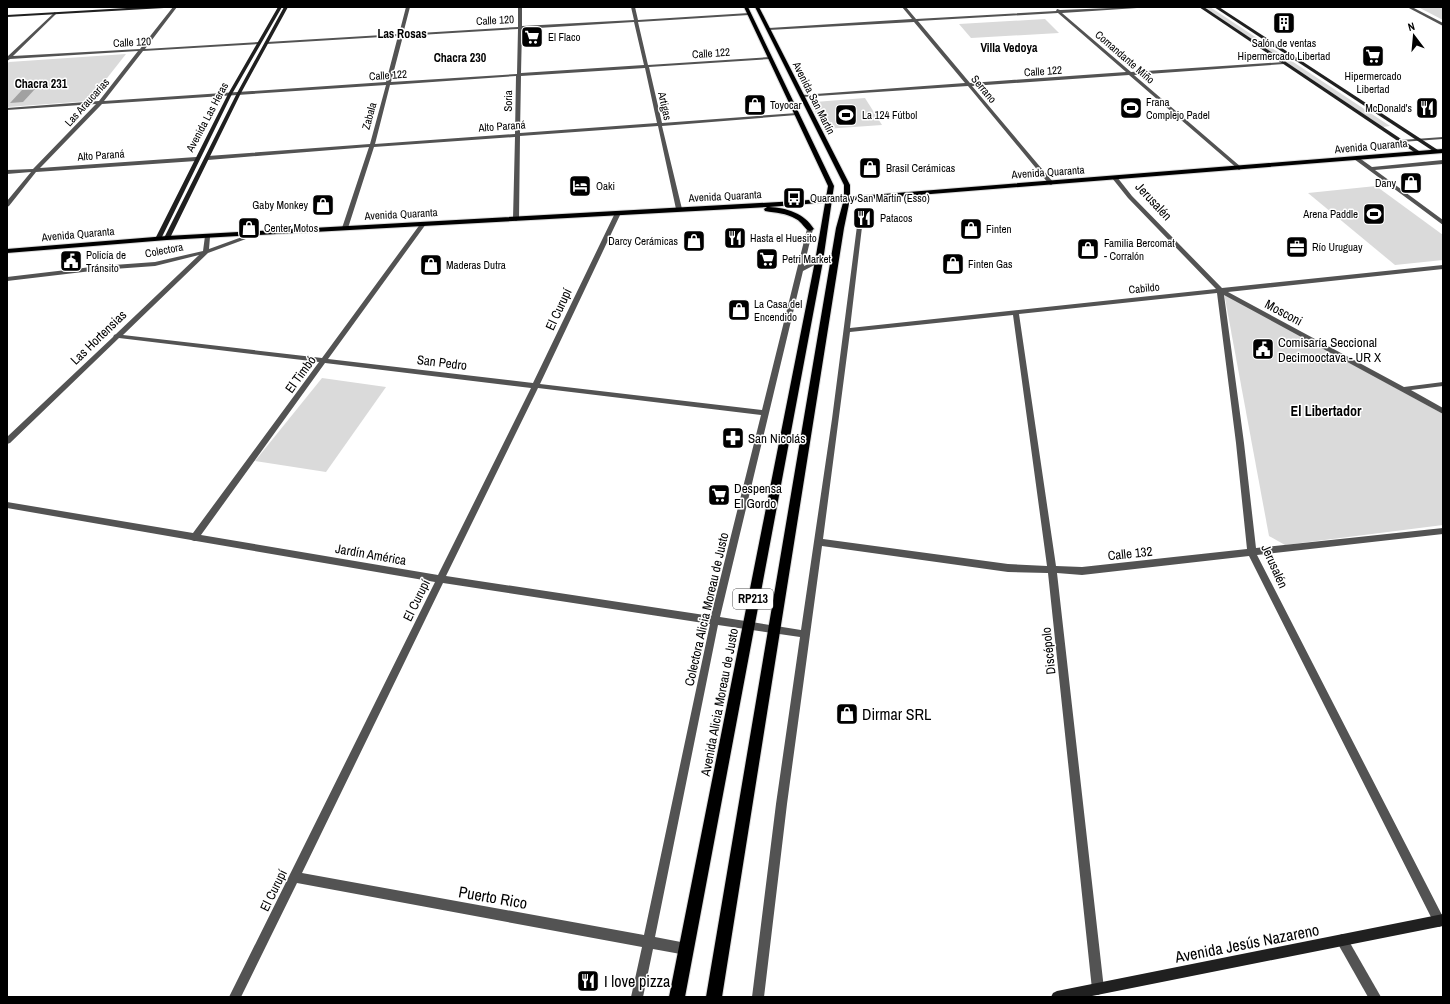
<svg xmlns="http://www.w3.org/2000/svg" width="1450" height="1004" font-family="'Archivo Narrow',sans-serif">
<style>
.green{fill:#dadada}
.water{fill:#a1a1a1}
.lines{fill:none;stroke-linecap:round;stroke-linejoin:round}
.primary-casing{stroke:#dbdbdb;stroke-width:2}
.trunk-casing{stroke:#dbdbdb;stroke-width:2}
.minor{fill:#535353;fill-rule:evenodd}
.secondary{fill:#202020;fill-rule:evenodd}
.primary{fill:#000;fill-rule:evenodd}
.trunk{fill:#000;fill-rule:evenodd}
.labels{text-anchor:middle;stroke-width:3;stroke-linejoin:round;paint-order:stroke}
.far-street-label{font-size:11px;fill:#000;stroke:#fff}
.far-poi-label{font-size:11px;fill:#000;stroke:#fff;text-anchor:start}
.far-neighbourhood-label{font-size:12px;font-weight:bold;fill:#000;stroke:#fff}
.shield{fill:#fff;stroke:#4c4c4c;stroke-width:1}
.shield-label{font-size:12px;font-weight:bold;fill:#000}
.street-label{font-size:13px;fill:#000;stroke:#fff}
.poi-label{font-size:13px;fill:#000;stroke:#fff;text-anchor:start}
.neighbourhood-label{font-size:14px;font-weight:bold;fill:#000;stroke:#fff}
.near-poi-label{font-size:16px;fill:#000;stroke:#fff;text-anchor:start}
.near-street-label{font-size:16px;fill:#000;stroke:#fff}
</style>
<rect width="100%" height="100%" fill="#fff"/>
<!-- green -->
<g class="green">
<polygon points="1204,7 1210,7 1390,126 1383,127"/>
<polygon points="1418,7 1443,7 1443,20"/>
<polygon points="1045,19 1059,33 971,38 959,24"/>
<polygon points="126,54 89,101 7,107 7,64 9,62"/>
<polygon points="865,98 882,125 825,129 811,105 815,102"/>
<polygon points="1376,186 1443,235 1443,260 1395,265 1308,193"/>
<polygon points="1224,293 1443,414 1443,525 1285,545 1269,536"/>
<polygon points="322,378 386,387 326,472 255,461"/>
</g>
<!-- water -->
<polygon class="water" points="35,89 23,102 10,103 22,90"/>
<g class="lines">
<!-- primary casing -->
<g class="primary-casing">
<g id="primary">
<polygon points="744,7 748,7 834,186 823,261 685,997 669,997 815,261 828,186"/>
<polygon points="755,7 759,7 850,185 850,199 844,228 722,997 706,997 836,228 844,199 844,185"/>
</g>
</g>
<!-- trunk casing -->
<g class="trunk-casing">
<path id="trunk" d="M1443,149V153L769,207C787,208 804,213 814,229L810,231C805,230 802,222 796,219C786,213 776,213 765,211L764,209L767,207L167,240L7,253V249L167,236L796,201Z"/>
</g>
<!-- minor -->
<g class="minor">
<path d="M173,7H177L145,49L259,42L261,43L259,44L143,51L104,101L386,82L398,36L267,44L265,43L267,42L399,34L406,7H410L403,34L518,27V7H522V26L634,20L631,7H635L638,20L749,13L751,14L749,15L638,22L648,65L770,57L772,58L770,59L649,67L662,123L797,113L799,114L797,115L662,126L682,209L679,211L676,209L658,126L520,136L519,219L516,221L513,219L515,137L374,147L348,228L345,230L342,228L369,147L208,160L205,158L208,156L370,144L386,85L102,104L40,168L196,157L199,159L196,161L36,172L9,206L7,207V201L31,172L7,174V170L33,169L96,104L7,110V108L99,101L138,51L10,59L7,61V57L55,12L56,14L13,56L140,49ZM634,22L644,65L521,73L522,29ZM518,29L517,74L391,82L403,36ZM645,68L657,123L520,133L521,76ZM516,76L515,134L375,144L390,85Z"/>
<path d="M902,7H906L916,19L1056,11L1057,9L1060,10L1139,7L1137,8L1062,13L1131,72L1284,62L1286,63L1284,64L1134,75L1241,167L1242,168L1239,170L1129,75L972,86L1053,182L1054,183L1051,185L1049,184L968,86L802,97L800,96L802,95L965,83L914,22L769,30L767,29L769,28L912,19ZM1058,13L1126,72L970,83L918,21Z"/>
<polygon points="1407,7 1412,7 1443,23 1443,26"/>
<polygon points="1443,137 1443,139 1401,142 1399,141 1401,140"/>
<polygon points="1354,157 1358,157 1372,167 1443,160 1443,164 1375,170 1443,220 1443,225 1354,159"/>
<path d="M1115,176L1117,177L1132,196L1222,288L1443,265V269L1228,292L1404,387L1443,382V386L1411,390L1443,408V414L1224,295L1244,443L1256,548L1443,528V534L1257,555L1443,917V925L1439,927L1435,925L1249,556L1082,575L1057,573L1104,989L1102,993L1098,995L1094,993L1092,989L1048,573L1008,572L822,546L787,804L764,997H752L776,804L800,637L718,625L655,937L686,943L690,945L692,949L690,953L686,955L653,949L643,997H631L642,947L297,883L241,997H229L435,582L196,541H194L191,540L7,508V502L193,533L319,362L119,338L10,443L7,444V437L113,337L114,335L116,334L199,255L155,266L100,270L7,281V277L100,266L155,262L203,251L205,236L210,237L209,249L253,233H257V235L208,253L123,335L322,358L421,223L423,222L426,224L328,359L533,383L615,213L618,211L621,213L540,384L762,410L807,229L812,228L813,229L804,266L817,260H821L822,261L803,271L720,617L801,630L832,419L857,226L862,227L850,328L1216,289L1128,198L1112,178ZM1217,293L1236,443L1247,549L1082,567L1056,566L1019,314ZM1013,315L1047,566L1008,564L823,539L850,332ZM325,363L531,388L438,575L201,535ZM538,388L761,415L711,616L446,576ZM443,583L710,624L644,935L302,873Z"/>
<polygon points="1342,934 1346,936 1381,997 1368,997 1338,944 1336,940 1338,936"/>
</g>
<!-- secondary -->
<g class="secondary">
<polygon points="144,7 166,7 164,8 7,17 7,15"/>
<polygon points="278,7 282,7 232,94 161,239 156,240 155,239 228,94"/>
<polygon points="284,7 288,7 241,93 170,238 165,239 164,238 237,93"/>
<polygon points="1199,7 1204,7 1422,153 1417,154"/>
<polygon points="1214,7 1219,7 1441,152 1436,153"/>
<polygon points="1443,914 1443,926 1087,997 1051,997 1053,993 1057,991"/>
</g>
<!-- primary -->
<use href="#primary" class="primary"/>
<!-- trunk -->
<use href="#trunk" class="trunk"/>
</g>
<!-- icons -->
<defs>
<g id="building-square" transform="scale(1.15)"><rect x="-9" y="-9" width="18" height="18" rx="4" fill="#000" stroke="#fff"/><path d="M-4-6H4V6H1V3H-1V6H-4ZM-2.5-4.3h1.7v1.8h-1.7ZM.8-4.3h1.7v1.8H.8ZM-2.5-1h1.7V.8h-1.7ZM.8-1h1.7V.8H.8Z" fill="#fff"/></g>
<g id="supermarket-square" transform="scale(1.15)"><rect x="-9" y="-9" width="18" height="18" rx="4" fill="#000" stroke="#fff"/><path d="M-6-5.5h2.5l.6 2H6L4.5 2H-2.5L-4.4-4H-6ZM-1.5 3.2a1.3 1.3 0 1 0 .1 0ZM3 3.2a1.3 1.3 0 1 0 .1 0Z" fill="#fff"/></g>
<g id="shop-square" transform="scale(1.15)"><rect x="-9" y="-9" width="18" height="18" rx="4" fill="#000" stroke="#fff"/><path d="M-5-2.5h2.3a2.7 3.5 0 0 1 5.4 0H5L5.5 6h-11ZM-1.5-2.5h3a1.5 2.3 0 0 0-3 0Z" fill="#fff"/></g>
<g id="stadium-square" transform="scale(1.15)"><rect x="-9" y="-9" width="18" height="18" rx="4" fill="#000" stroke="#fff"/><path d="M0-5a6.5 5 0 1 0 0 10a6.5 5 0 1 0 0-10ZM-3.5-1.8h7v3.6h-7Z" fill="#fff"/></g>
<g id="restaurant-square" transform="scale(1.15)"><rect x="-9" y="-9" width="18" height="18" rx="4" fill="#000" stroke="#fff"/><path d="M-5-6h1v4h1v-4h1v4h1v-4h1v5L-1.5 .5V6h-2V.5L-5-1ZM5-6V6H3V1.5H1.5Q1.5-4 5-6Z" fill="#fff"/></g>
<g id="hotel-square" transform="scale(1.15)"><rect x="-9" y="-9" width="18" height="18" rx="4" fill="#000" stroke="#fff"/><path d="M-6-4.5h1.5V1H6V5H4.5V3h-9V5H-6ZM-4 0a1.8 1.8 0 1 1 3.6 0ZM.5 0V-2.5h3Q6-2.5 6 0Z" fill="#fff"/></g>
<g id="bus-square" transform="scale(1.15)"><rect x="-9" y="-9" width="18" height="18" rx="4" fill="#000" stroke="#fff"/><path d="M-5-6H5V4H4V6H2V4H-2V6H-4V4H-5ZM-3.5-4V0h7V-4ZM-3.5 1.2v1.5H-2V1.2ZM2 1.2v1.5H3.5V1.2Z" fill="#fff"/></g>
<g id="office-square" transform="scale(1.15)"><rect x="-9" y="-9" width="18" height="18" rx="4" fill="#000" stroke="#fff"/><path d="M-6-3h4V-5.5h4V-3h4V5H-6ZM-1-4.5V-3h2v-1.5ZM-6 0V1H6V0Z" fill="#fff"/></g>
<g id="civic-square" transform="scale(1.15)"><rect x="-9" y="-9" width="18" height="18" rx="4" fill="#000" stroke="#fff"/><path d="M-.6-6.5H3V-4.5H.6V-3L4-1V1h2V6H-6V1h2V-1L-.6-3ZM-1.2 2.5V6h2.4V2.5Z" fill="#fff"/></g>
<g id="pharmacy-square" transform="scale(1.15)"><rect x="-9" y="-9" width="18" height="18" rx="4" fill="#000" stroke="#fff"/><path d="M-2-6h4v4h4v4h-4v4h-4v-4h-4v-4h4Z" fill="#fff"/></g>
</defs>
<g fill-rule="evenodd">
<use href="#building-square" x="1284" y="23"/>
<use href="#supermarket-square" x="532" y="37"/>
<use href="#supermarket-square" x="1373" y="56"/>
<use href="#shop-square" x="755" y="105"/>
<use href="#stadium-square" x="1131" y="108"/>
<use href="#restaurant-square" x="1427" y="108"/>
<use href="#stadium-square" x="846" y="115"/>
<use href="#shop-square" x="870" y="168"/>
<use href="#shop-square" x="1411" y="183"/>
<use href="#hotel-square" x="580" y="186"/>
<use href="#bus-square" x="794" y="198"/>
<use href="#shop-square" x="323" y="205"/>
<use href="#stadium-square" x="1374" y="214"/>
<use href="#restaurant-square" x="864" y="218"/>
<use href="#shop-square" x="249" y="228"/>
<use href="#shop-square" x="971" y="229"/>
<use href="#restaurant-square" x="735" y="238"/>
<use href="#shop-square" x="694" y="241"/>
<use href="#office-square" x="1297" y="247"/>
<use href="#shop-square" x="1088" y="249"/>
<use href="#supermarket-square" x="767" y="259"/>
<use href="#civic-square" x="71" y="261"/>
<use href="#shop-square" x="953" y="264"/>
<use href="#shop-square" x="431" y="265"/>
<use href="#shop-square" x="739" y="310"/>
<use href="#civic-square" x="1263" y="349"/>
<use href="#pharmacy-square" x="733" y="438"/>
<use href="#supermarket-square" x="719" y="495"/>
<use href="#shop-square" x="847" y="714"/>
<use href="#restaurant-square" x="588" y="981"/>
</g>
<g class="labels">
<!-- far-street labels -->
<g class="far-street-label">
<text transform="translate(495 20) rotate(-3)" y="4">Calle 120</text>
<text transform="translate(132 42) rotate(-3)" y="4">Calle 120</text>
<text transform="translate(711 53) rotate(-4)" y="4">Calle 122</text>
<text transform="translate(1125 57) rotate(41)" y="4">Comandante Miño</text>
<text transform="translate(1043 71) rotate(-4)" y="4">Calle 122</text>
<text transform="translate(388 75) rotate(-4)" y="4">Calle 122</text>
<text transform="translate(984 89) rotate(50)" y="4">Serrano</text>
<text transform="translate(814 98) rotate(63)" y="4">Avenida San Martín</text>
<text transform="translate(508 101) rotate(-89)" y="4">Soria</text>
<text transform="translate(87 102) rotate(-48)" y="4">Las Araucarias</text>
<text transform="translate(665 106) rotate(77)" y="4">Artigas</text>
<text transform="translate(369 116) rotate(-75)" y="4">Zabala</text>
<text transform="translate(207 117) rotate(-62)" y="4">Avenida Las Heras</text>
<text transform="translate(502 126) rotate(-4)" y="4">Alto Paraná</text>
<text transform="translate(1371 146) rotate(-5)" y="4">Avenida Quaranta</text>
<text transform="translate(101 155) rotate(-4)" y="4">Alto Paraná</text>
<text transform="translate(1048 172) rotate(-4)" y="4">Avenida Quaranta</text>
<text transform="translate(725 196) rotate(-3)" y="4">Avenida Quaranta</text>
<text transform="translate(401 214) rotate(-3)" y="4">Avenida Quaranta</text>
<text transform="translate(78 234) rotate(-5)" y="4">Avenida Quaranta</text>
<text transform="translate(164 250) rotate(-11)" y="4">Colectora</text>
<text transform="translate(1144 288) rotate(-6)" y="4">Cabildo</text>
</g>
<!-- far-poi labels -->
<g class="far-poi-label">
<text x="548" y="41">El Flaco</text>
<text x="1284" y="47" text-anchor="middle">Salón de ventas<tspan x="1284" dy="13">Hipermercado Libertad</tspan></text>
<text x="1373" y="80" text-anchor="middle">Hipermercado<tspan x="1373" dy="13">Libertad</tspan></text>
<text x="1146" y="106">Frana<tspan x="1146" dy="13">Complejo Padel</tspan></text>
<text x="770" y="109">Toyocar</text>
<text x="1412" y="112" text-anchor="end">McDonald's</text>
<text x="862" y="119">La 124 Fútbol</text>
<text x="886" y="172">Brasil Cerámicas</text>
<text x="1396" y="187" text-anchor="end">Dany</text>
<text x="596" y="190">Oaki</text>
<text x="810" y="202">Quaranta y San Martín (Esso)</text>
<text x="308" y="209" text-anchor="end">Gaby Monkey</text>
<text x="1358" y="218" text-anchor="end">Arena Paddle</text>
<text x="880" y="222">Patacos</text>
<text x="264" y="232">Center Motos</text>
<text x="986" y="233">Finten</text>
<text x="750" y="242">Hasta el Huesito</text>
<text x="678" y="245" text-anchor="end">Darcy Cerámicas</text>
<text x="1104" y="247">Familia Bercomat<tspan x="1104" dy="13">- Corralón</tspan></text>
<text x="1312" y="251">Río Uruguay</text>
<text x="86" y="259">Policía de<tspan x="86" dy="13">Tránsito</tspan></text>
<text x="782" y="263">Petri Market</text>
<text x="968" y="268">Finten Gas</text>
<text x="446" y="269">Maderas Dutra</text>
<text x="754" y="308">La Casa del<tspan x="754" dy="13">Encendido</tspan></text>
</g>
<!-- far-neighbourhood labels -->
<g class="far-neighbourhood-label">
<text x="402" y="38">Las Rosas</text>
<text x="1009" y="52">Villa Vedoya</text>
<text x="460" y="62">Chacra 230</text>
<text x="41" y="88">Chacra 231</text>
</g>
<!-- shield labels -->
<rect class="shield" x="733" y="589" width="40" height="20" rx="3"/>
<g class="shield-label">
<text x="753" y="603">RP213</text>
</g>
<!-- street labels -->
<g class="street-label">
<text transform="translate(1154 201) rotate(47)" y="5">Jerusalén</text>
<text transform="translate(558 309) rotate(-65)" y="5">El Curupí</text>
<text transform="translate(1284 312) rotate(28)" y="5">Mosconi</text>
<text transform="translate(98 337) rotate(-44)" y="5">Las Hortensias</text>
<text transform="translate(442 362) rotate(7)" y="5">San Pedro</text>
<text transform="translate(300 374) rotate(-54)" y="5">El Timbó</text>
<text transform="translate(1130 553) rotate(-6)" y="5">Calle 132</text>
<text transform="translate(371 554) rotate(10)" y="5">Jardín América</text>
<text transform="translate(1275 566) rotate(66)" y="5">Jerusalén</text>
<text transform="translate(416 600) rotate(-64)" y="5">El Curupí</text>
<text transform="translate(706 609) rotate(-77)" y="5">Colectora Alicia Moreau de Justo</text>
<text transform="translate(1048 651) rotate(-96)" y="5">Discépolo</text>
<text transform="translate(719 702) rotate(-79)" y="5">Avenida Alicia Moreau de Justo</text>
<text transform="translate(273 890) rotate(-64)" y="5">El Curupí</text>
</g>
<!-- poi labels -->
<g class="poi-label">
<text x="1278" y="347">Comisaría Seccional<tspan x="1278" dy="15">Decimooctava - UR X</tspan></text>
<text x="748" y="443">San Nicolás</text>
<text x="734" y="493">Despensa<tspan x="734" dy="15">El Gordo</tspan></text>
</g>
<!-- neighbourhood labels -->
<g class="neighbourhood-label">
<text x="1326" y="416">El Libertador</text>
</g>
<!-- near-poi labels -->
<g class="near-poi-label">
<text x="862" y="720">Dirmar SRL</text>
<text x="604" y="987">I love pizza</text>
</g>
<!-- near-street labels -->
<g class="near-street-label">
<text transform="translate(493 897) rotate(10)" y="6">Puerto Rico</text>
<text transform="translate(1247 943) rotate(-11)" y="6">Avenida Jesús Nazareno</text>
</g>
</g>
<!-- border -->
<rect width="1450" height="1004" fill="none" stroke="#000000" stroke-width="16"/>
<!-- north arrow -->
<g transform="translate(1414 36) rotate(344)" stroke="#ffffff" stroke-width="3" paint-order="stroke">
<path d="M0-3L7 15L0 10L-7 15Z" fill="#000000"/>
<text y="-6" font-size="11" font-weight="bold" text-anchor="middle" fill="#000000">N</text>
</g>
</svg>
